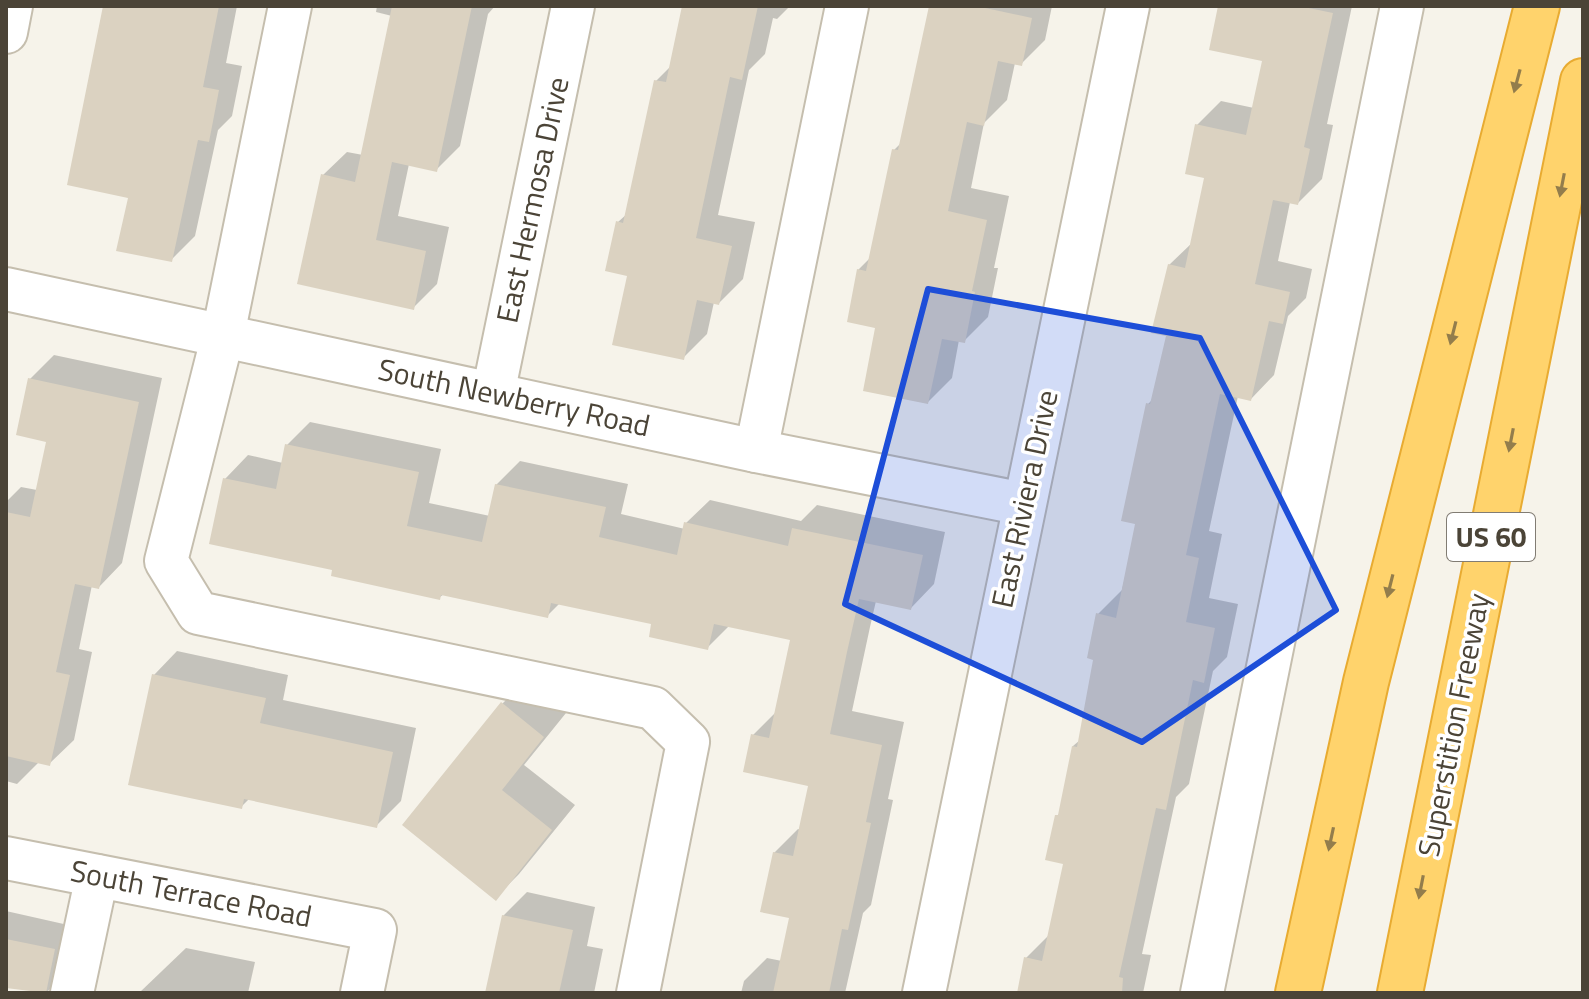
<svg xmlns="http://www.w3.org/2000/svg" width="1589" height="999" font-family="'Titillium Web',sans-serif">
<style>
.shadow{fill:#0003}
.building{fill:#dbd2c1}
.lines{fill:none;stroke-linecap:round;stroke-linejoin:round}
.minor-casing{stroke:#c5beae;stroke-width:46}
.highway-casing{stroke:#e8ab31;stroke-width:48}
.minor{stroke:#fff;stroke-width:42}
.highway{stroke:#ffd36c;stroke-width:44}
.oneway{fill:#937d4c}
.marked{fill:#1d4ed8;fill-opacity:0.2;stroke:#1d4ed8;stroke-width:6;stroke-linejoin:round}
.labels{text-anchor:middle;stroke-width:7;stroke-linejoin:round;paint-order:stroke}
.shield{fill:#fff;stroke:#817c73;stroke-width:2}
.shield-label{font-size:28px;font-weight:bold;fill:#4b4437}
.street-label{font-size:30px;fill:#4b4437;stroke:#fff}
</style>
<rect width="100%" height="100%" fill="#f6f3ea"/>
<!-- shadow -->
<g class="shadow">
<polygon points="106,6 237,6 226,63 242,66 232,116 218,130 195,236 171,260 130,196"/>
<polygon points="377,6 495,6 488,14 460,146 436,170 409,164 398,216 449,227 437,284 413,308 323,175 347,152 363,155 392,16 376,12"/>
<polygon points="684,6 790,6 777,19 773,18 765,54 749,70 718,215 755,222 743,279 719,303 714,302 707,334 683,358 629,274 618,222 628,213 656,81 672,65"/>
<polygon points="931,6 1052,6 1045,40 1021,64 1015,63 1007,100 984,123 971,188 1009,196 994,268 998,268 988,317 964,341 959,340 952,378 928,402 877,326 858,270 871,257 894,150 903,141"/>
<polygon points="1220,6 1352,6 1327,124 1333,125 1322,179 1298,203 1290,202 1278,261 1312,269 1306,298 1288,316 1274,375 1251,399 1238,396 1209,531 1222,534 1209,598 1238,604 1227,657 1213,671 1189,784 1176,797 1142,954 1151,955 1143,993 1019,993 1026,958 1049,935 1066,863 1057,816 1061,812 1073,746 1080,740 1096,658 1098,614 1122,590 1138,522 1148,404 1153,399 1168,335 1169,265 1193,242 1206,176 1197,125 1221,101 1254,108 1264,59"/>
<polygon points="54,355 162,378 122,563 99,587 92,585 79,649 92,652 74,740 50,763 40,761 17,784 6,781 6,502 21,487 37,490 48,440 30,379"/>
<polygon points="310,422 441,449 429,503 490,516 496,485 520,461 628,484 621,514 685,529 686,523 710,500 801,521 817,505 945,532 934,584 911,608 876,601 870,627 852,711 904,722 888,799 893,800 871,905 863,913 845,993 741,993 744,981 767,958 782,961 792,916 774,853 798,829 801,830 811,785 753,735 777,711 793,638 730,625 707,648 654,623 560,603 547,616 444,594 440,597 334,569 225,479 248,455 283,463 287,445"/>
<polygon points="177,651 288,675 283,700 416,728 401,801 377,825 250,798 241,807 154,675"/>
<polygon points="526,680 566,713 524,765 575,805 519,874 495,898 502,704"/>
<polygon points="527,892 595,907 587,946 603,949 594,993 486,993 503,916"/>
<polygon points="6,911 77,927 68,971 46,993 6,985"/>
<polygon points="186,948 255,962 248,993 139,993"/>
</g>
<!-- building -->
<g class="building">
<polygon points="103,6 219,6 203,87 219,90 209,142 198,140 172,262 116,251 128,198 67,185"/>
<polygon points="392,6 472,6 437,172 392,162 376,240 426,251 414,310 297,284 321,174 355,182"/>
<polygon points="682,6 758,6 742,80 730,77 696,238 732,246 719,305 697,300 684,360 612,345 627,276 605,271 616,221 623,223 654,80 666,82"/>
<polygon points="929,6 976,6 1032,18 1022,66 998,61 984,126 967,122 948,211 987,220 972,291 975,292 965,343 942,339 928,404 863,391 875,328 847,322 857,269 866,271 892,149 898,150"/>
<polygon points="1218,6 1299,6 1333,13 1304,147 1310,149 1298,205 1273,200 1255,284 1290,292 1283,324 1269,321 1251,401 1220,394 1186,555 1199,558 1186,622 1215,628 1204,683 1193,680 1166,810 1156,808 1119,977 1123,978 1122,993 1017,993 1024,957 1042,961 1063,864 1045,860 1055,815 1058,815 1072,746 1077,747 1093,660 1087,658 1096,613 1116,618 1135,524 1121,521 1146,403 1150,404 1166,336 1151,333 1168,264 1185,268 1204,178 1185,174 1195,124 1246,135 1262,61 1209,50"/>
<polygon points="28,378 139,402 99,589 75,584 56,672 70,675 50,766 6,756 6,512 30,517 46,442 16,435"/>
<polygon points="285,444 419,472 407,526 482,542 495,484 606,507 599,537 677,555 684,522 788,546 792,528 923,555 911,610 859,599 847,652 830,734 882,745 866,822 871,823 848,930 842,929 829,993 773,993 789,918 760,912 773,852 793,856 808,786 743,772 751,734 769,738 790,640 714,624 708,650 649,637 651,624 551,603 548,618 441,595 440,600 331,576 332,570 209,544 223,478 276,489"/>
<polygon points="152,674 266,698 260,723 393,752 377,828 244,799 242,809 128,785"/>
<polygon points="501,702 544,737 502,790 552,830 496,901 402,825"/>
<polygon points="502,915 573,930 559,993 485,993"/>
<polygon points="6,939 55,949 46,993 6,988"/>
</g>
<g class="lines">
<!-- minor casing -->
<g class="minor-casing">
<g id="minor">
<polyline points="290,6 223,335 166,561 198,613 653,708 688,742 638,993"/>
<polyline points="6,32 11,6"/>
<polyline points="6,289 756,451 1024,504"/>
<polyline points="493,394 573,6"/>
<polyline points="756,451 847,6"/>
<polyline points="6,858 375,930 362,993"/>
<polyline points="72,993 97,876"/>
<polyline points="924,993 1128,6"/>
<polyline points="1202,993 1402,6"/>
</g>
</g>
<!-- highway casing -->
<g class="highway-casing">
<g id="highway">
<polyline points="1298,993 1366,682 1537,6"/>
<polyline points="1400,993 1583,81"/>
</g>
</g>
<!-- minor -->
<use href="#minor" class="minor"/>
<!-- highway -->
<use href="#highway" class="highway"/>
</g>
<!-- one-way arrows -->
<defs><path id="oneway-solid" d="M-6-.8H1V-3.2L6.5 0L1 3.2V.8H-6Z" transform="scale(2)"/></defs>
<g class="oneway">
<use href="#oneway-solid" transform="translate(1517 81) rotate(105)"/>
<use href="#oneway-solid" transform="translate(1562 185) rotate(101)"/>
<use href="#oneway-solid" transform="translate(1453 333) rotate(104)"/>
<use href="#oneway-solid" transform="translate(1511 440) rotate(101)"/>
<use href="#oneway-solid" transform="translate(1390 586) rotate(104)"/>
<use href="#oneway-solid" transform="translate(1331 839) rotate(102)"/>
<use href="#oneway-solid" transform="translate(1421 887) rotate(101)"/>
</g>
<!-- marked area -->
<path class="marked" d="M928,289L1200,338L1336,610L1142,742L845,604Z"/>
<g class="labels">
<!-- shield labels -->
<rect class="shield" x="1447" y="513" width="88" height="48" rx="6"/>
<g class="shield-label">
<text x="1491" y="547">US 60</text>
</g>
<!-- street labels -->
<g class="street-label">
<text transform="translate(533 200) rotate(-78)" y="10">East Hermosa Drive</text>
<text transform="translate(514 398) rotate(12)" y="10">South Newberry Road</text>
<text transform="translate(1025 499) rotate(-78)" y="10">East Riviera Drive</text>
<text transform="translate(1454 725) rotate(-79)" y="10">Superstition Freeway</text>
<text transform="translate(191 894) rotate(11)" y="10">South Terrace Road</text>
</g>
</g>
<!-- border -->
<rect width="1589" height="999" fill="none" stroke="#4b4437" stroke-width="16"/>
</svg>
